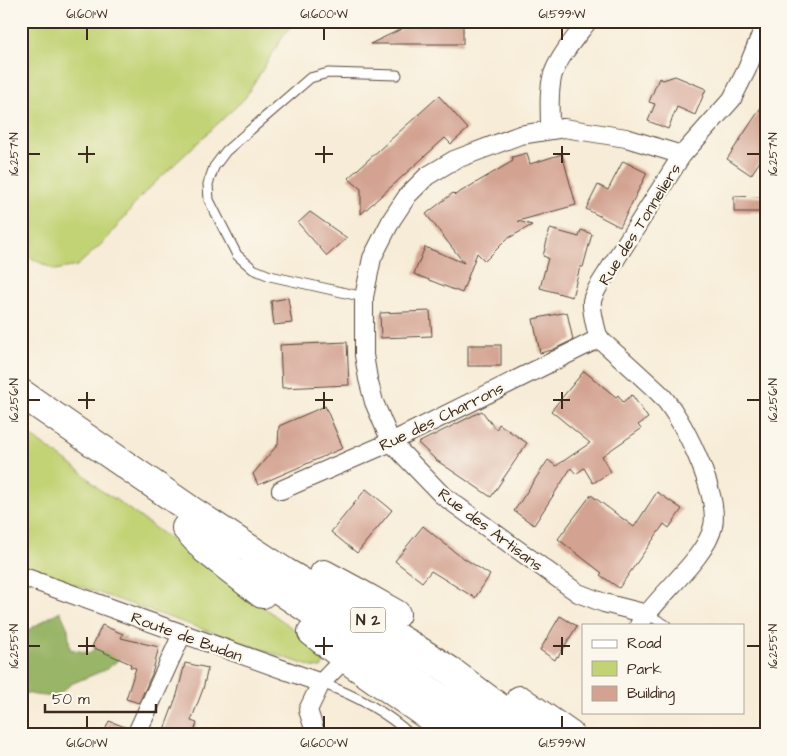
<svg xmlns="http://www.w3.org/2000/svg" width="787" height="756" font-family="'Architects Daughter',sans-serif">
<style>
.green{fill:#c2d376;stroke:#7e7e4a}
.forest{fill:#99b567;stroke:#6a7042}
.building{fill:#d3a291}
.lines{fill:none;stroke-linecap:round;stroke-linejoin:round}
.service-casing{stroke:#57473a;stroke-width:11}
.minor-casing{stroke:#57473a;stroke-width:20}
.trunk-casing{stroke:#57473a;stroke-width:30}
.service{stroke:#fff;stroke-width:9}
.minor{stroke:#fff;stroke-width:18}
.trunk{stroke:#fff;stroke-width:28}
.ticks{fill:none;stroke:#3b2a1e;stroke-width:2}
.labels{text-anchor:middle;stroke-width:4.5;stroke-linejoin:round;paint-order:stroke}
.shield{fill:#fbf7ec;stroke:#75685c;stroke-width:1}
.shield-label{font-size:15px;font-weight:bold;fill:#3b2a1e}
.street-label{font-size:16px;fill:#3b2a1e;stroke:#fbf7ec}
.neatline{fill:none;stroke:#3b2a1e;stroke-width:2}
.ticks-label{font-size:12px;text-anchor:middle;fill:#3b2a1e}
</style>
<rect width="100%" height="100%" fill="#fbf7ec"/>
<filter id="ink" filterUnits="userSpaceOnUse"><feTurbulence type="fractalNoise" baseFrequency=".02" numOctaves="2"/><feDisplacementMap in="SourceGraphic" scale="10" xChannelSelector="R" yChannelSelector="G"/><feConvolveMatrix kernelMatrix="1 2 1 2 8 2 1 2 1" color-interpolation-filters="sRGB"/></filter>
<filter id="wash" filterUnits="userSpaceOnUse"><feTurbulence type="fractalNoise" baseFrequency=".0096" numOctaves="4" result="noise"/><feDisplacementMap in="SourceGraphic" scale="20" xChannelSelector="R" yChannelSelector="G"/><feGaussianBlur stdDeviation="1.12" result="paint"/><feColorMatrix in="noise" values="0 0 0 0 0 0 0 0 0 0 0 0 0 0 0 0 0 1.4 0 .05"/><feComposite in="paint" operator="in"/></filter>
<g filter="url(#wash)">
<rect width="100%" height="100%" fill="#f7ecd7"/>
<!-- green -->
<g class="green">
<polygon points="21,21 295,21 282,38 245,98 142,195 107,239 77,266 55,270 21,253"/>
<path d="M21,429L83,473L100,490L115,499L321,649C326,656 326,660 321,668L312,667L21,566Z"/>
</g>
<!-- forest -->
<polygon class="forest" points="60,611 68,629 70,649 89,653 104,643 125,637 122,657 107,669 71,684 56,697 35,695 21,692 21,617 28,630"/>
<g id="blocks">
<!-- building -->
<g class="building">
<polygon points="415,21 463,21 463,44 370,44 414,23"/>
<polygon points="675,76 706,89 695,115 677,107 668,129 648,121 655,104 649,102 659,78 663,80"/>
<polygon points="439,96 468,129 451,144 445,138 361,214 361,189 348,178"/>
<polygon points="766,100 766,152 751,175 727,159"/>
<polygon points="527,153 530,164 562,154 576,205 518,221 532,225 507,239 485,261 477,253 462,293 414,274 425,247 464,263 426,214 453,193 455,195 513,161 512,157"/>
<polygon points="623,161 647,173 620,227 586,209 598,185 608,190"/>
<polygon points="734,196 763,197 763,212 734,212"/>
<polygon points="310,212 347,238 327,256 298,223"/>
<polygon points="550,229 579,237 581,230 592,234 583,267 580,267 572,297 540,288 548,258 543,256"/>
<polygon points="288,298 292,323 274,325 271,301"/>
<polygon points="430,311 432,336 381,338 380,313"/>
<polygon points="567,312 573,340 552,350 540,353 533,319"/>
<polygon points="347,342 349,385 282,388 280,345"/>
<rect x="468" y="345" width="33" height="21"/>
<polygon points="584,371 616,397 618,395 623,402 632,395 648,418 638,425 641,429 602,456 611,472 593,483 584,468 576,474 571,468 534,525 514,511 548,460 556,466 590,443 551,411"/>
<polygon points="325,406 343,448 258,485 253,474 278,444 279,426"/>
<polygon points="482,411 496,430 499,424 527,443 491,497 436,460 418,443"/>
<polygon points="366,489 392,510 357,553 331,532"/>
<polygon points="657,492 682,509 669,528 664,524 619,588 600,575 602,573 558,539 591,495 634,527"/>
<polygon points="423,526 456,553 490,575 475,598 431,571 422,582 395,561"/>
<polygon points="560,616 577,626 558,657 557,656 555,660 540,650"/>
<polygon points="102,625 123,634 121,638 159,647 152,674 139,703 126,699 136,668 130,667 131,664 92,647"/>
<polygon points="185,663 208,668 203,689 191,721 197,723 193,735 162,735 177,695"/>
<polygon points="109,721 128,728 126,735 103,735"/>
</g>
</g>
</g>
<g filter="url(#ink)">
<use href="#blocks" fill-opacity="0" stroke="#57473a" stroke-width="1"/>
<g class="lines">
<!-- service casing -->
<g class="service-casing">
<g id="service">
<polyline points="364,297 270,276 253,269 237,255 209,200 208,184 214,167 226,151 310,78 328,73 397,75"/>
<polyline points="647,614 666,625"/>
<path d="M321,683C355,695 385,711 411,735"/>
</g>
</g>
<!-- minor casing -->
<g class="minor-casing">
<g id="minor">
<path d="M550,129C550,111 548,91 553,74C560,55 576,37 588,21"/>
<polyline points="281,490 391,442 600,338"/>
<polyline points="21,576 321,683"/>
<polyline points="647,614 604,603 578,593 442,495 391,442 374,402 368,379 364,355 364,297 372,258 392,219 408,195 427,176 454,160 520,135 564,128 626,138 682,155"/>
<path d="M639,625C658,595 707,557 713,526C720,494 681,413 658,392C643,378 628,364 613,351C609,347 602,342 599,338C596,331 591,308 592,301C593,296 596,291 598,287L682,155L732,99L747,69L766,22"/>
<polyline points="136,735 182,634"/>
<polyline points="316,735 308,710 321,683 345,658"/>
</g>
</g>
<!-- trunk casing -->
<g class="trunk-casing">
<g id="trunk">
<polyline points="21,393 195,513 285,572 410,645 449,670 536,735"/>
<polyline points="186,528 206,550 262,594"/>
<polyline points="251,571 454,707 491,735"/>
<polyline points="324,574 359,593 396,614"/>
<polyline points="312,632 345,658 455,735"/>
<polyline points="520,700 570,735"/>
</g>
</g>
<!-- service -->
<use href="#service" class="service"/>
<!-- minor -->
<use href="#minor" class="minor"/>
<!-- trunk -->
<use href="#trunk" class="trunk"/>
</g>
</g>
<!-- ticks -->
<path class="ticks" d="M87,28V40M324,28V40M562,28V40M87,146V163M324,146V163M562,146V163M28,154H40M78,154H95M315,154H333M553,154H570M747,154H760M87,392V409M324,392V409M562,392V409M28,400H40M78,400H95M315,400H333M553,400H570M747,400H760M87,637V655M324,637V655M562,637V655M28,646H40M78,646H95M315,646H333M553,646H570M747,646H760M87,716V728M324,716V728M562,716V728"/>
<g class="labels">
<!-- shield labels -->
<rect class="shield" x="350.5" y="607.5" width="35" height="25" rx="4"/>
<g class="shield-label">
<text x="368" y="625">N 2</text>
</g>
<!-- street labels -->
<g class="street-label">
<text transform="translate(639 224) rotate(-58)" y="6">Rue des Tonneliers</text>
<text transform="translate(441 416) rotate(-26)" y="6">Rue des Charrons</text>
<text transform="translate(491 529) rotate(37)" y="6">Rue des Artisans</text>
<text transform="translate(187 636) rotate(20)" y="6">Route de Budan</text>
</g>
</g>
<!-- margin -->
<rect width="787" height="756" fill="none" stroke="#fbf7ec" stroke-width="55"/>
<!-- legend -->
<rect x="582" y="624" width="162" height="90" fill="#fbf7ec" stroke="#aea59a"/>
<rect x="592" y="640" width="25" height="8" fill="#ffffff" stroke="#aea59a"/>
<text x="627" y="648" font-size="15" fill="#3b2a1e">Road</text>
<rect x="592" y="661" width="25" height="15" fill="#c2d376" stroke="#aea59a"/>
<text x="627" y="674" font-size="15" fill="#3b2a1e">Park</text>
<rect x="592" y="686" width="25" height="15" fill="#d3a291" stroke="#aea59a"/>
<text x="627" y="698" font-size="15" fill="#3b2a1e">Building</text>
<!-- scale -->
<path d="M45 704v8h111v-8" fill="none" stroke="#3b2a1e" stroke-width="2.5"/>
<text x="52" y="704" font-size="15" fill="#3b2a1e" stroke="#fbf7ec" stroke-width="4" paint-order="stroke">50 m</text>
<rect x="28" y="28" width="732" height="700" class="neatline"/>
<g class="ticks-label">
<text x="87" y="18">61.601°W</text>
<text x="324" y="18">61.600°W</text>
<text x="562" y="18">61.599°W</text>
<text transform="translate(14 154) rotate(-90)" y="4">16.257°N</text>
<text transform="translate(773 154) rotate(-90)" y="4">16.257°N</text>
<text transform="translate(14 400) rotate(-90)" y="4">16.256°N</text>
<text transform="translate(773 400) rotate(-90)" y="4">16.256°N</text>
<text transform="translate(14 646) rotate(-90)" y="4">16.255°N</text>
<text transform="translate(773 646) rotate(-90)" y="4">16.255°N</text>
<text x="87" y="747">61.601°W</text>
<text x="324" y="747">61.600°W</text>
<text x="562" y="747">61.599°W</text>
</g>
</svg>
